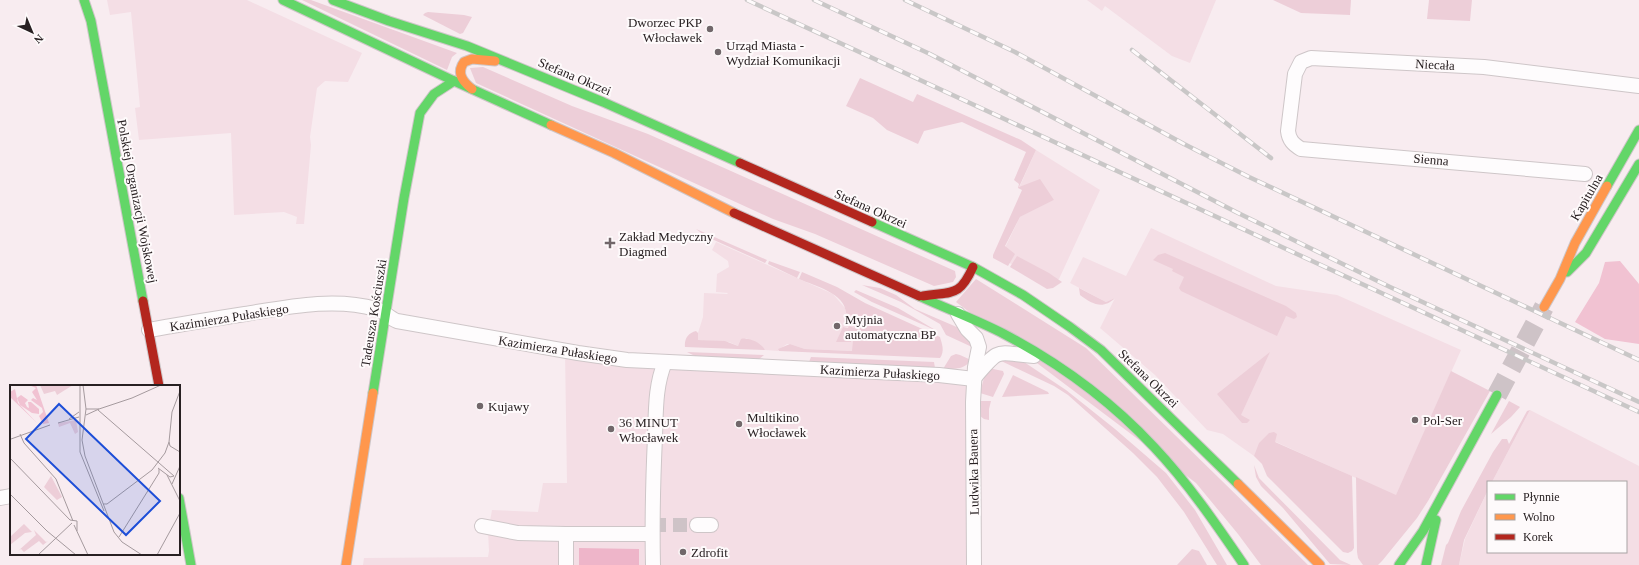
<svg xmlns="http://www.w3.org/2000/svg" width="1639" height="565" font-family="'Times New Roman',serif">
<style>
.built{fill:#f4dee5}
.green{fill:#edced8}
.forest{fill:#f1c2d2}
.water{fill:#eeb5c9}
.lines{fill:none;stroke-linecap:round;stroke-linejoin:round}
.street-tunnel{stroke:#cec3c7;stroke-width:14;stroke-dasharray:14 7;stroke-linecap:butt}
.secondary-tunnel{stroke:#cec3c7;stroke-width:20;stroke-dasharray:20 10;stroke-linecap:butt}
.street-casing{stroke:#cec6c8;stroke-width:16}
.fast-casing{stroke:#cec6c8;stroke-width:11}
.slow-casing{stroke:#cec6c8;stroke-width:11}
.jam-casing{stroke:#cec6c8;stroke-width:11}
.street{stroke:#fefcfd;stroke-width:14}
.fast{stroke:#63d668;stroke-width:9}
.slow{stroke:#ff974d;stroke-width:9}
.jam{stroke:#b3261e;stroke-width:9}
.rail-casing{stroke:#c9c7c7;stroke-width:4.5}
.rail{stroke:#fefafb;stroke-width:3;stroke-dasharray:9;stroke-linecap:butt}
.poi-dot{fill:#71676a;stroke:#fefafb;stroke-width:1.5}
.labels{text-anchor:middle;stroke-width:4;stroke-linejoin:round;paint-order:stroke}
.poi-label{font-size:13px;fill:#282022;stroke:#fefafb;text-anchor:start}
.street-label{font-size:13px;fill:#282022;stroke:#fefafb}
.inset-road{fill:none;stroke:#a59a9e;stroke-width:1}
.view{fill:#1d4ed8;fill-opacity:0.15;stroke:#1d4ed8;stroke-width:2}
.inset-edge{fill:none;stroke:#282022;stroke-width:2}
</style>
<rect width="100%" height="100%" fill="#f8ecf0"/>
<!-- built -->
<g class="built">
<polygon points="107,0 247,0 362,53 348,82 325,81 317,88 310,137 311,145 304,224 296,224 297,217 284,212 234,215 231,133 139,140 135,108 140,107 131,12 110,15"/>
<polygon points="1087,0 1216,0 1190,63 1172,56 1105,6 1102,11"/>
<polygon points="1036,150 1100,190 1059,279 1047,283 1000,258 1020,217 1054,200 1019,188"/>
<polygon points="1151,228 1276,286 1337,295 1461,350 1396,496 1276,442 1254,456 1223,434 1207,430 1155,375 1100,328 1115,298 1106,302 1070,283 1083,257 1126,276"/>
<polygon points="716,242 833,294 845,308 846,313 858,318 854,328 843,327 837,342 850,333 863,333 862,343 853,351 805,349 790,344 787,344 778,350 779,351 765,350 761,345 746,338 738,346 729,342 698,340 698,333 703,317 704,293 727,294 728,293 716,292 717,274 729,267 728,261 712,250"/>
<polygon points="565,351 974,379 974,565 363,565 364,558 488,557 489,551 488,532 492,510 538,512 543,483 567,483"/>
<polygon points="1530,410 1639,466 1639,565 1459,565 1465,539 1488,490 1488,552 1626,552 1626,482 1492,482"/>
</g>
<!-- green -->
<g class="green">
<polygon points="302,0 311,0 457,53 452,57 447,70"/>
<polygon points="1273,0 1351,0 1350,15 1301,13"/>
<polygon points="1429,0 1472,0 1470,21 1427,19"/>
<polygon points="428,12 464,15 472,17 463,33 460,34 423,15 425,13"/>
<polygon points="483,67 572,106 648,134 955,271 956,277 953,282 934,286 815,234 773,219 476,83 470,68"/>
<polygon points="860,78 913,102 917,94 1021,140 1036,150 1019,187 1040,179 1054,200 1020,217 1005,246 1015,254 1008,266 993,258 993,255 1022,190 1018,188 1019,184 1014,180 1026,152 962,122 924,131 918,144 887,130 873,118 846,106"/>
<polygon points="696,229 767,260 765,263 705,236"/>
<polygon points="1165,253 1286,306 1296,313 1297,317 1294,319 1286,316 1277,336 1181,291 1179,288 1184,277 1172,271 1173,269 1153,260 1158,255"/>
<polygon points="1017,256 1049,273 1062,282 1053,288 1047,289 1010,267"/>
<polygon points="769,261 800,272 797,278 768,264"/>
<path d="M802,272L837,287L865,303L940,337C942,344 945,351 940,358L779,351L778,349L790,344L805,349L852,351L853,341H860V334H851V342H836L843,327L848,328L849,326L854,328L858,318L846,313C845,293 815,286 799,279Z"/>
<polygon points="976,279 1086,348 1308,565 1261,565 1238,534 1196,483 956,302"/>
<polygon points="862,285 880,288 896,295 915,309 959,328 968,336 972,347 946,335 940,324 901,302"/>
<path d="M1079,288L1106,302L1115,298C1103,310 1092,304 1080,295Z"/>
<polygon points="856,290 898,308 937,331 872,302 854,292"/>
<path d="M696,331L698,333V340L725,341L738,346L741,339C748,337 762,343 765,350L685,347C684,339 688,333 696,331Z"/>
<polygon points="687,352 764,355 758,360 697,357"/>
<polygon points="1270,352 1241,415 1250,420 1247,423 1242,423 1217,394"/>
<path d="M956,354L960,355L971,360C964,370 954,369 943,369L951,356Z"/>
<polygon points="811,357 934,362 935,368 809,362"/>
<polygon points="1003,359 1024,362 1066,390 1115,429 1166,473 1195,510 1227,565 1217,565 1184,512 1157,477 1133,453 1068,395 1054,386 999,360"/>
<polygon points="988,368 1003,371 1004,374 993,397 980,393 985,374"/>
<polygon points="1451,371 1490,391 1428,501 1417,518 1382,561 1378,565 1363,565 1358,558 1357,552 1356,477 1396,495"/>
<polygon points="1013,375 1048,392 1049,394 1002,397"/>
<polygon points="980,401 991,401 989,409 989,420 984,419 980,416"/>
<polygon points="1509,401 1520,407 1511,417 1491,434"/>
<polygon points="1530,410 1492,482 1488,482 1488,490 1464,540 1459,565 1441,565 1446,545 1448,543 1461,511 1493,452 1502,439 1507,439 1509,444 1527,411"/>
<polygon points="1269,433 1274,432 1277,434 1275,442 1352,476 1354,548 1352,551 1348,553 1343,552 1267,476 1262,464 1254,456 1259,443"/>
<polygon points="1254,465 1259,478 1340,560 1351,565 1330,564 1283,508 1261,486 1256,477"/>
<polygon points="1192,549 1199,551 1207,565 1177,565"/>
</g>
<!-- forest -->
<polygon class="forest" points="1620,261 1639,284 1639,344 1605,339 1575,322 1599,283 1605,262"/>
<!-- water -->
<polygon class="water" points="579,548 639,549 639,565 579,565"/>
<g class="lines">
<!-- street-tunnel -->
<polyline class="street-tunnel" points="652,525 697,525"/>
<!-- secondary-tunnel -->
<polyline class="secondary-tunnel" points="1497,395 1544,307"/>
<!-- street casing -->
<g class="street-casing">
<g id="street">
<path d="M1585,174L1301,149C1293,144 1289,140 1288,131L1295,74L1301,62L1311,58L1484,67L1639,86"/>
<polyline points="958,314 967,329 976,338 979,347 975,367 973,402 974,565"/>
<path d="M149,330C181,324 213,319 245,314C288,307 334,297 376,309C384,311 389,318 397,321L578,353L627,360L939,375L974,379"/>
<path d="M975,377C1001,346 996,353 1034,356"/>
<polyline points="0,498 11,496"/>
<polyline points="697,525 711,525"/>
<polyline points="482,526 518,533 566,534"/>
<polyline points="566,565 566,534 652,534"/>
<path d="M653,565C652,522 653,480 655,437C656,411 655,386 665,362"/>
</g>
</g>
<!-- fast casing -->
<g class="fast-casing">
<g id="fast">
<polyline points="84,0 91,21 143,301"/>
<polyline points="283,0 454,81 551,125"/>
<polyline points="333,0 389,21 467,46 603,102 740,163"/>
<polyline points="1607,186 1639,130"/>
<polyline points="872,222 973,267 1023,295 1070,327 1101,350 1238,484"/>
<polyline points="1567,272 1586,253 1639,164"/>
<path d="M919,296C947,309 977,320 1004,334C1059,363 1112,402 1154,447C1188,483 1216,524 1244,565"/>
<polyline points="373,393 404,198 420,113 434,94 454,81"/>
<polyline points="179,498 191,565"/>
<polyline points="1399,565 1423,531 1497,395"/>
<polyline points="1426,565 1436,520"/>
</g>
</g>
<!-- slow casing -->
<g class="slow-casing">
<g id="slow">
<path d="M472,89C463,82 456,73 464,62L472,59L495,61"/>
<polyline points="551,125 614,153 734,213"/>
<polyline points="1544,307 1560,279 1575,243 1607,186"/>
<polyline points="1238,484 1320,565"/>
<polyline points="346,565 373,393"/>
</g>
</g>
<!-- jam casing -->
<g class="jam-casing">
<g id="jam">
<polyline points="740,163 872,222"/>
<polyline points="734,213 919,296"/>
<path d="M923,296C952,291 959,298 973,267"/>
<polyline points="143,301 159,386"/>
</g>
</g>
<!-- street -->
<use href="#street" class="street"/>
<!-- fast -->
<use href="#fast" class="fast"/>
<!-- slow -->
<use href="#slow" class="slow"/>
<!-- jam -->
<use href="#jam" class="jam"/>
<!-- rail casing -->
<g class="rail-casing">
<g id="rail">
<polyline points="747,0 1639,412"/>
<polyline points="814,0 930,54 1236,212 1390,287 1639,402"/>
<polyline points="905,0 1015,52 1184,144 1249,177 1639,360"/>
<polyline points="1132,50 1271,158"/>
</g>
</g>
<!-- rail -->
<use href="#rail" class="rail"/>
</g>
<!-- markers -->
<g class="poi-dot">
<circle cx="710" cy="29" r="4"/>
<circle cx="718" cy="52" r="4"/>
<path d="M608 237h4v4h4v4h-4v4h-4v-4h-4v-4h4z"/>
<circle cx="837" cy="326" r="4"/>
<circle cx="480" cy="406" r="4"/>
<circle cx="1415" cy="420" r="4"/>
<circle cx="739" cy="424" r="4"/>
<circle cx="611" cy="429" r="4"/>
<circle cx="683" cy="552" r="4"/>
</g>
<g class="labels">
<!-- poi labels -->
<g class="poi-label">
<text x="702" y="27" text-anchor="end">Dworzec PKP<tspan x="702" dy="15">Włocławek</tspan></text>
<text x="726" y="50">Urząd Miasta -<tspan x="726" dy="15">Wydział Komunikacji</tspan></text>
<text x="619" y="241">Zakład Medyczny<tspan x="619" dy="15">Diagmed</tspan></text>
<text x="845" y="324">Myjnia<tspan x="845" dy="15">automatyczna BP</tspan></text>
<text x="488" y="411">Kujawy</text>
<text x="747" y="422">Multikino<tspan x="747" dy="15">Włocławek</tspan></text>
<text x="1423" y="425">Pol-Ser</text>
<text x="619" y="427">36 MINUT<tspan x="619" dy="15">Włocławek</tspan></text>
<text x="691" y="557">Zdrofit</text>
</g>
<!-- street labels -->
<g class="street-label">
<text transform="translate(1435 64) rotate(3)" y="5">Niecała</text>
<text transform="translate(575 76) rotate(23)" y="5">Stefana Okrzei</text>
<text transform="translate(1431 159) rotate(5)" y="5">Sienna</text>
<text transform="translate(1586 197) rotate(-60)" y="5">Kapitulna</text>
<text transform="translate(138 201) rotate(79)" y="5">Polskiej Organizacji Wojskowej</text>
<text transform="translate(871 208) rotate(24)" y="5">Stefana Okrzei</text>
<text transform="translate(373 313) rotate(-81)" y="5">Tadeusza Kościuszki</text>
<text transform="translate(229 317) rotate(-9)" y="5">Kazimierza Pułaskiego</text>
<text transform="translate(558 349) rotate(9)" y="5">Kazimierza Pułaskiego</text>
<text transform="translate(880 372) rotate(3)" y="5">Kazimierza Pułaskiego</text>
<text transform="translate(1149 378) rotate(44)" y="5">Stefana Okrzei</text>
<text transform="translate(973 472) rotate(-91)" y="5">Ludwika Bauera</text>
</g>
</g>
<!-- overview -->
<g transform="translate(10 385)">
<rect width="170" height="170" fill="#f8ecf0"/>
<path d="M30,0H63L47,10L45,6L34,9ZM66,35L68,47L65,49L60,38L49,42L48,38ZM41,91L52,112L47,115L34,102ZM14,139L22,147L15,148L0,160V152ZM24,145L36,157L38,156L33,160L29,156L14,167L11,164L8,166L26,150Z" fill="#edced8"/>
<path d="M19,0H26L39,38L33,39L29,31L33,27L32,23L21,15L23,13L27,15L22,7L26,3ZM5,4L8,18L27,38L0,12V7ZM11,10L18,15L15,18L17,22L19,23L18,17H21L29,24V29L22,28L10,20L7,13Z" fill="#f1c2d2"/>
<path class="inset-road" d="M70,0V67L94,126M73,0L76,24L72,55L75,71L104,147L112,157L132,170M170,6L162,27L159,57L160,61L170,67M76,24H89L76,30M89,24L122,13L151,0M88,25L164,91M59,34L69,27M48,38L69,32M10,49L14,58L46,94L63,136M1,54L40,40M0,73L60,135L67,136V146M148,83L160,92L164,91M157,90L170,116M162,99L170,81M0,109L37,146L66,170M93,119H97L142,85L155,68L159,57M64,140L78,170M109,152L149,88V84M28,170L62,138M147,170L170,128"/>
<path class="view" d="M49,19L150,116L116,150L16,54Z"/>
<rect width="170" height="170" class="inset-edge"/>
</g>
<!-- legend -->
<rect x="1487" y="481" width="140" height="72" fill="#fefafb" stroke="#a8a3a4"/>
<rect x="1495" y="494" width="20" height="6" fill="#63d668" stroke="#a8a3a4"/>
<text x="1523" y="501" font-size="12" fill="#282022">Płynnie</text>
<rect x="1495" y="514" width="20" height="6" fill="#ff974d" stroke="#a8a3a4"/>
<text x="1523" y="521" font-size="12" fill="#282022">Wolno</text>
<rect x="1495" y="534" width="20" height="6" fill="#b3261e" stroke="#a8a3a4"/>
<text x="1523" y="541" font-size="12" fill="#282022">Korek</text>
<!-- north arrow -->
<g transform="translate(32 32) rotate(136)" stroke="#fefafb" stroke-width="3" paint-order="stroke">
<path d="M0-3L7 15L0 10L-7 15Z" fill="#282022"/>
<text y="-6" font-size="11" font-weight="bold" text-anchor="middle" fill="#282022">N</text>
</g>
</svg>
